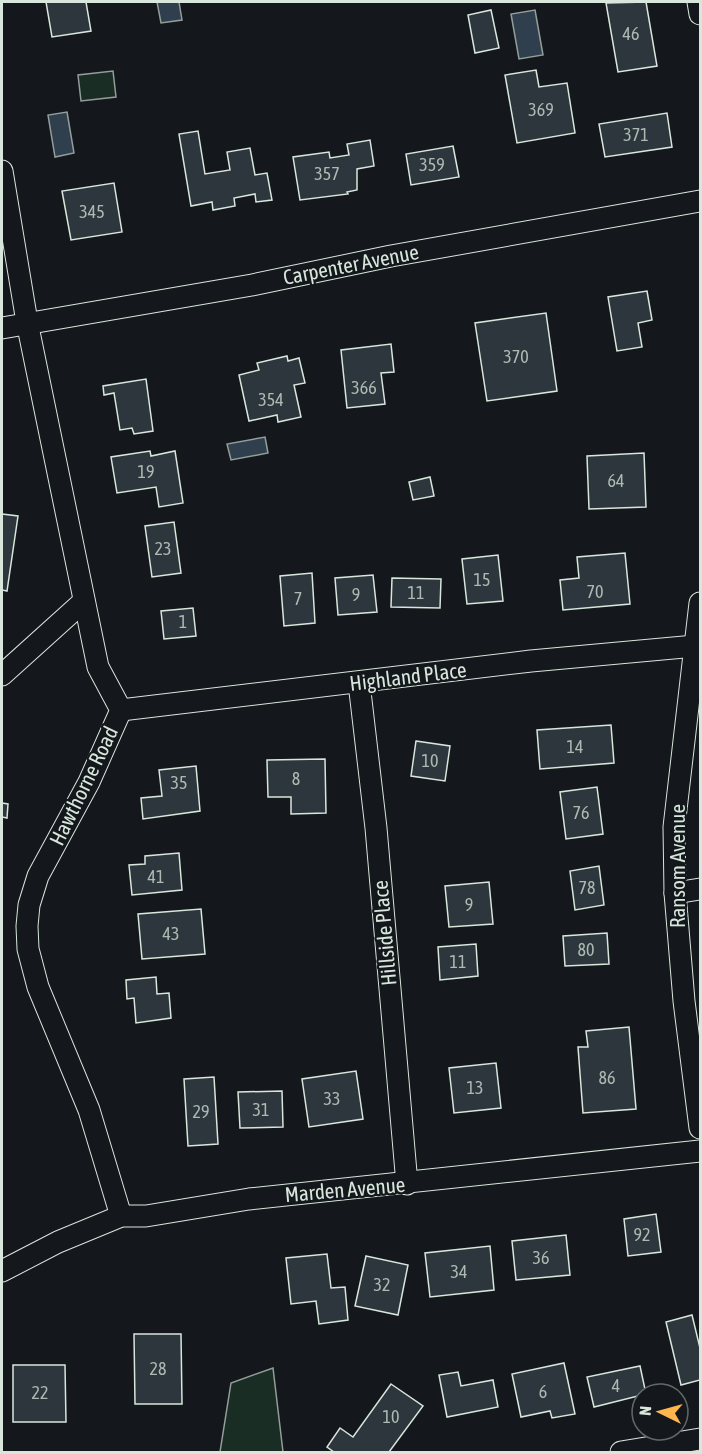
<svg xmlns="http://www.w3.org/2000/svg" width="702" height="1454" font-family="'Asap Condensed',sans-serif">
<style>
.green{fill:#1a2d24;stroke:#939e99;stroke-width:1.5}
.water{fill:#2f3f4d;stroke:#939e99;stroke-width:1.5}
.building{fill:#2c363c;stroke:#d8e6dc;stroke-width:1.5}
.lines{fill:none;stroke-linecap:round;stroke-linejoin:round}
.minor-casing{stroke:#d8e6dc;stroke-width:23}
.minor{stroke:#14181c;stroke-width:21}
.labels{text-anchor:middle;stroke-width:4.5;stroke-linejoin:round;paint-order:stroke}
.number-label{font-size:18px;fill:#adbab4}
.street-label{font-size:21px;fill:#d8e6dc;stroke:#14181c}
</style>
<rect width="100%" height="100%" fill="#14181c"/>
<!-- green -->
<g class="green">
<polygon points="113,71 116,97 81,101 78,75"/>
<polygon points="273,1368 283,1452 220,1452 231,1383"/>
</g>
<!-- water -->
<g class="water">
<polygon points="157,2 179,2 182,20 161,23"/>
<polygon points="535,10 543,55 519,59 511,14"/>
<polygon points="67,112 74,153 55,157 48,115"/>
<polygon points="265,437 268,453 231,460 227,444"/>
</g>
<!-- building -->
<g class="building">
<polygon points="46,2 86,2 91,31 52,37"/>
<polygon points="646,2 657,66 618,72 606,3"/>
<polygon points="491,10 499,48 475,53 468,15"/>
<polygon points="536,70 539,87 567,83 575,133 517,143 505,75"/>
<polygon points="667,113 672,147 605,157 599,124"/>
<polygon points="198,131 205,174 230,170 227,152 250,148 255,175 267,173 272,200 256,202 255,194 234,198 235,206 213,210 212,202 191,206 179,134"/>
<polygon points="370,140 374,166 357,169 357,190 347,192 348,194 300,200 293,157 329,152 330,158 349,155 347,144"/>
<polygon points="453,146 459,177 411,185 406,154"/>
<polygon points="114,183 122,232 71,240 62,191"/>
<polygon points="647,291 652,320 638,323 642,347 617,351 608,297"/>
<polygon points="546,313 557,391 487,401 475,323"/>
<polygon points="391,344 394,372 381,373 385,404 347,408 341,350"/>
<polygon points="287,356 288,361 299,358 305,383 294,385 301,417 278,422 277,415 249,421 239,375 259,370 257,363"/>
<polygon points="146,379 153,431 134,434 132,428 120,430 114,393 104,395 103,386"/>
<polygon points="150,451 151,456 175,451 183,503 159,507 156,487 117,493 111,457"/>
<polygon points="644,453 646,507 589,509 587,456"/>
<polygon points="430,477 434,496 413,500 409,482"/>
<polygon points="2,514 18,516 7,591 2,590"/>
<polygon points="174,522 181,573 152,577 145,526"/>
<polygon points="625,553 630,604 563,610 560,580 579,578 577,557"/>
<polygon points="498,555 503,601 467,604 462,559"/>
<polygon points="312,573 315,623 284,626 280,576"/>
<polygon points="373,575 377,612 338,615 335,578"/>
<polygon points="392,578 441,579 440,608 391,607"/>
<polygon points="193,608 196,636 164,639 161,611"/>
<polygon points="611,725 614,763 540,769 537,730"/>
<polygon points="416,741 450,746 445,781 411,776"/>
<polygon points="325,759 326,813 291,814 291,797 268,797 267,760"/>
<polygon points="196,766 200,811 143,819 141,798 162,796 159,770"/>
<polygon points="597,787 603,834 566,839 560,792"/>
<polygon points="2,803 8,804 7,818 2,817"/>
<polygon points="179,853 182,890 132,895 129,865 145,864 145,856"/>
<polygon points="599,866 604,905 575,910 570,871"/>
<polygon points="489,882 493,924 449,927 445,886"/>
<polygon points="201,909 205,954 142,959 138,914"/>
<polygon points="607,933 609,964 565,966 563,936"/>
<polygon points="476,944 478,976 440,980 438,947"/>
<polygon points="156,977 157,994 169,993 171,1018 136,1023 134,998 127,999 126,980"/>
<polygon points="629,1027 636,1109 583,1113 578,1047 588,1047 586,1031"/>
<polygon points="496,1063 501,1108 454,1113 449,1068"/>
<polygon points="356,1071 363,1119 309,1127 302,1079"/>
<polygon points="214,1077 218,1144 188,1146 184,1079"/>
<polygon points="282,1091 283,1127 240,1128 238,1092"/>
<polygon points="656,1214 661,1252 628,1256 624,1219"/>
<polygon points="566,1235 570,1275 516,1280 512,1241"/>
<polygon points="490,1246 494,1290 430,1297 425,1253"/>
<polygon points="327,1254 331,1288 345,1287 348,1320 319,1324 316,1301 291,1304 286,1258"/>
<polygon points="366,1256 408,1265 398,1315 355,1306"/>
<polygon points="692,1315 700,1348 700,1380 681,1385 666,1322"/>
<polygon points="134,1334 181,1334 182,1404 135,1404"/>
<polygon points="564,1363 575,1414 552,1418 550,1411 521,1417 512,1374"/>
<polygon points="13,1365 65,1365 66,1422 13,1422"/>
<polygon points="640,1366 646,1394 594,1407 587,1377"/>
<polygon points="458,1372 461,1386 493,1380 498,1407 447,1417 439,1375"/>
<polygon points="391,1384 423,1406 389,1452 334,1452 327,1447 340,1428 353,1437"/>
</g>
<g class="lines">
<!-- minor casing -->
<g class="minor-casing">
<g id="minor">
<polyline points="698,2 700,14"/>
<polyline points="2,171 27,322 98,667 121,710 89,782 38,876 29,905 27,926 28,949 38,987 89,1110 121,1216"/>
<polyline points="2,328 252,285 391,256 700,201"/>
<polyline points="700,603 674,827 675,893 684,1001 700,1128"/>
<polyline points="2,675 84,601"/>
<polyline points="359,683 376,828 407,1184"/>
<polyline points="121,710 531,661 695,646"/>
<polyline points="675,893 700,889"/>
<polyline points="2,1271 58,1242 121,1216 146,1216 249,1199 700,1151"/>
<polyline points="621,1452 700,1439"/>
</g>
</g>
<!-- minor -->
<use href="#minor" class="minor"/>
</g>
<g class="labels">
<!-- number labels -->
<g class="number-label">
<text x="631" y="40">46</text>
<text x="541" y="116">369</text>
<text x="636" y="141">371</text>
<text x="432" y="171">359</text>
<text x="327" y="180">357</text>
<text x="92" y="218">345</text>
<text x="516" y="363">370</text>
<text x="364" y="394">366</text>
<text x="271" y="406">354</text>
<text x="146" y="478">19</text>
<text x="616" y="487">64</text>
<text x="163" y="555">23</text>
<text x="482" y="586">15</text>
<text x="595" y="598">70</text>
<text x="416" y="599">11</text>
<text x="356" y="601">9</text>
<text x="298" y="605">7</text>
<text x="183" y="628">1</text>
<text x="575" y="753">14</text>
<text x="430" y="767">10</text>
<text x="296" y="785">8</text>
<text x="179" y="789">35</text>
<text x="581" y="819">76</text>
<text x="156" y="883">41</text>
<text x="587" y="894">78</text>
<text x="469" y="911">9</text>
<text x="171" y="940">43</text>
<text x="586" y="956">80</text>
<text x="458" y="968">11</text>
<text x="607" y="1084">86</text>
<text x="475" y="1094">13</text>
<text x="332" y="1105">33</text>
<text x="261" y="1116">31</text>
<text x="201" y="1118">29</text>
<text x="642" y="1241">92</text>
<text x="541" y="1264">36</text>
<text x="459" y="1278">34</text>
<text x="382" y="1291">32</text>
<text x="158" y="1375">28</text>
<text x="616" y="1392">4</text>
<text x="543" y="1398">6</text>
<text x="40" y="1399">22</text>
<text x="391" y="1423">10</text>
</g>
<!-- street labels -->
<g class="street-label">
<text transform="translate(351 265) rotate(-11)" y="7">Carpenter Avenue</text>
<text transform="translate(408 677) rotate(-7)" y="7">Highland Place</text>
<text transform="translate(84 786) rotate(-64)" y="7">Hawthorne Road</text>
<text transform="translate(678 866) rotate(-90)" y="7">Ransom Avenue</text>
<text transform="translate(385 933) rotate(-95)" y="7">Hillside Place</text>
<text transform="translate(345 1190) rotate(-5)" y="7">Marden Avenue</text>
</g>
</g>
<!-- border -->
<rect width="702" height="1454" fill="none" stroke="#d8e6dc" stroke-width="6"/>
<!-- north arrow -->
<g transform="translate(660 1412) rotate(275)"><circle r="28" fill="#14181c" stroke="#626a69" stroke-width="1.5"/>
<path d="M0-4.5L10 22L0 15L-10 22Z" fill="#ffb74d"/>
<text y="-9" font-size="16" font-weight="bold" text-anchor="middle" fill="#d8e6dc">N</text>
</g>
</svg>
